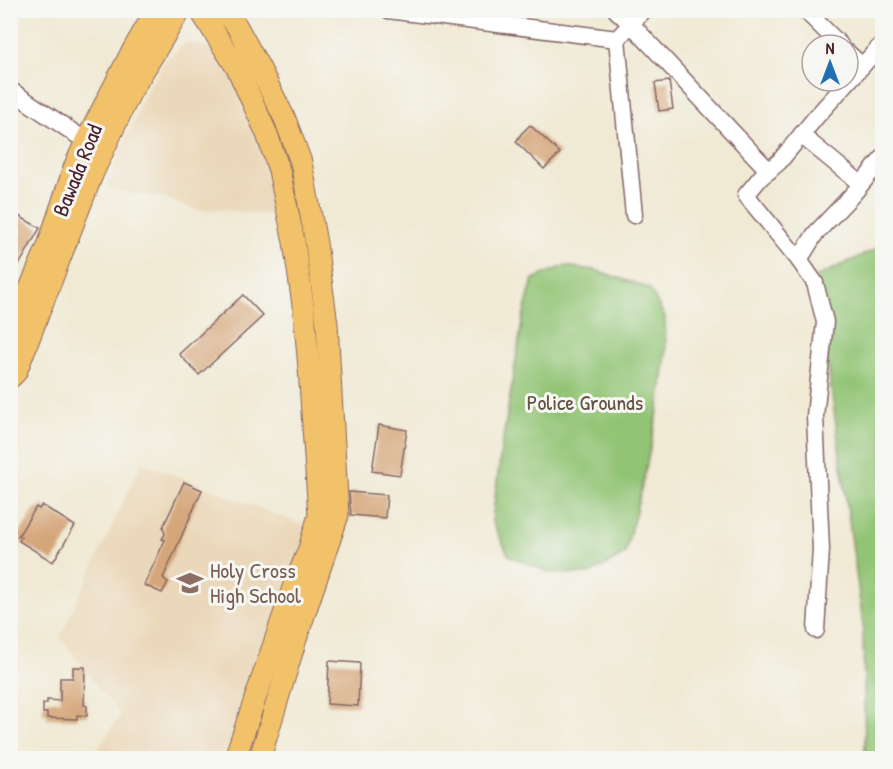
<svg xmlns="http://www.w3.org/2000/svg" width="893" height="769" font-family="'Patrick Hand',sans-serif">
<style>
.built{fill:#ebd8ba}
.green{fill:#92c474;stroke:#6e7250;stroke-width:1.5}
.building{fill:#d5a679}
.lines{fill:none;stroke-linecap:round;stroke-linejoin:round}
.minor-casing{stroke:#846666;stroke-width:19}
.major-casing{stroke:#846666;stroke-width:23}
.minor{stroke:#fff;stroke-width:16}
.major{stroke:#f2c26a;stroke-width:21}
.labels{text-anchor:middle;stroke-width:6;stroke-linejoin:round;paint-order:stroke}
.street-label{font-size:22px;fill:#4a1f2b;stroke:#f6f6f2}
.park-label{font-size:22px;fill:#605141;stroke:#f6f6f2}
.education-label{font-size:22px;fill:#785e54;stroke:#f6f6f2;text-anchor:start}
</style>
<rect width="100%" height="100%" fill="#f6f6f2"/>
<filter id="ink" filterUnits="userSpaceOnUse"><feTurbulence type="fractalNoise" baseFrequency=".0167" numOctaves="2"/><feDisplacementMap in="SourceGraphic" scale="12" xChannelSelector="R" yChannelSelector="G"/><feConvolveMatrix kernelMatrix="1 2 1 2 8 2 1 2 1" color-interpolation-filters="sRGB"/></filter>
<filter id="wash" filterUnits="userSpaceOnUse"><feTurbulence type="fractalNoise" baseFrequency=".008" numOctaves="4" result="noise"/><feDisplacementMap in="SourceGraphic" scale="24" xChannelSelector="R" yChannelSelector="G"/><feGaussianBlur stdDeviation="1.35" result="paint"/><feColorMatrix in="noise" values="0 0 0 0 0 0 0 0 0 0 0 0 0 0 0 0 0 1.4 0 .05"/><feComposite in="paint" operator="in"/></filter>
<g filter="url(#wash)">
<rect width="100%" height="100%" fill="#f0e9d3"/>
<!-- built -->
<g class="built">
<polygon points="187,42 226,51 268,158 276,211 261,215 229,210 197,210 165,198 119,191 106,186 148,88 165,60"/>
<polygon points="142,462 315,530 236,758 92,758 120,715 60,637"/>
</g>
<!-- green -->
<g class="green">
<polygon points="882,246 882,758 865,758 863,624 816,277"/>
<polygon points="564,266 595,270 649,288 665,317 666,353 659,407 641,491 625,554 590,574 551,573 509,556 492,521 501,451 523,317 533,279"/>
</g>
<g id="blocks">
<!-- building -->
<g class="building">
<polygon points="669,81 673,109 659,111 655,83"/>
<polygon points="530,125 560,153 544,169 516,142 521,134"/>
<polygon points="10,211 40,228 19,265 10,260"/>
<polygon points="243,295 263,316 199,375 179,354"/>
<polygon points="379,425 407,430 400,475 372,471"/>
<polygon points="184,482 202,490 163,578 168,582 162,593 144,585 165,540 162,539 165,534 163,527"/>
<polygon points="349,492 387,495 385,518 351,515"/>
<polygon points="42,505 75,526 53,562 19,541 21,537 18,536 36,507 39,509"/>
<polygon points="329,661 360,663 358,706 327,704"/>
<polygon points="73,667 85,667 84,705 87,706 87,716 77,715 77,719 47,718 47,713 43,713 43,704 47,704 47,700 60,701 60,678 73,678"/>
</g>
</g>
</g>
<g filter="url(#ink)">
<use href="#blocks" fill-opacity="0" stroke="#846666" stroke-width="1.5"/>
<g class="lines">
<!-- minor casing -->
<g class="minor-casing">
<g id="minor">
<polyline points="388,10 617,39"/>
<polyline points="616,10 631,24 769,171"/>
<polyline points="805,10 840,45"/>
<polyline points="848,53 862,66"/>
<polyline points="10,90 86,141"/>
<polyline points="801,135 861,184"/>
<polyline points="634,215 617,39 644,10"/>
<polyline points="799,260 815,234 853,194 882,159"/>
<polyline points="816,630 821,549 815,416 825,322 815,283 799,260 746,195 761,177 779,162 816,117 882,44"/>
</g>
</g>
<!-- major casing -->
<g class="major-casing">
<g id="major">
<polyline points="200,10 237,68 267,134 279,170 294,242 304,312 309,368 319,515 309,549 294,585 235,758"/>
<polyline points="223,10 236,25 258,65 285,119 301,162 316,243 327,324 338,515 296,639 260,758"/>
<polyline points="10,335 48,246 74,168 86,141 129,57 156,10"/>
<polyline points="10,378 16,372 92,175 130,93 180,10"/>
</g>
</g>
<!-- minor -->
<use href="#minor" class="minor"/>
<!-- major -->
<use href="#major" class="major"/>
</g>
</g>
<!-- icons -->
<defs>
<g id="school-bare" transform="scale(2.07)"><path d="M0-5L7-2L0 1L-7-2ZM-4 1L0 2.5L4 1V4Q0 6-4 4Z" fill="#8d6e63" stroke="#f6f6f2" stroke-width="2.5" paint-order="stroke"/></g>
</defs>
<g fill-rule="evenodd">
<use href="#school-bare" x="190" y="583"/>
</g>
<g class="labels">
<!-- street labels -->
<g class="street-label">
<text transform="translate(77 170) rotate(-68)" y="8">Bawada Road</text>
</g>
<!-- park labels -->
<g class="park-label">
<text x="585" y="410">Police Grounds</text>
</g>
<!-- education labels -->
<g class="education-label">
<text x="210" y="578">Holy Cross<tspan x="210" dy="25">High School</tspan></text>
</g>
</g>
<!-- margin -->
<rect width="893" height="769" fill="none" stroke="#f6f6f2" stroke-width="36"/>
<!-- north arrow -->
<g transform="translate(830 63)"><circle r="28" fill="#f6f6f2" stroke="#b1a0a2" stroke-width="1.5"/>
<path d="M0-4.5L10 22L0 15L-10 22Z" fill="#1f6fb2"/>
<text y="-9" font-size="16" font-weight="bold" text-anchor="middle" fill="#4a1f2b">N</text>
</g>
</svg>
